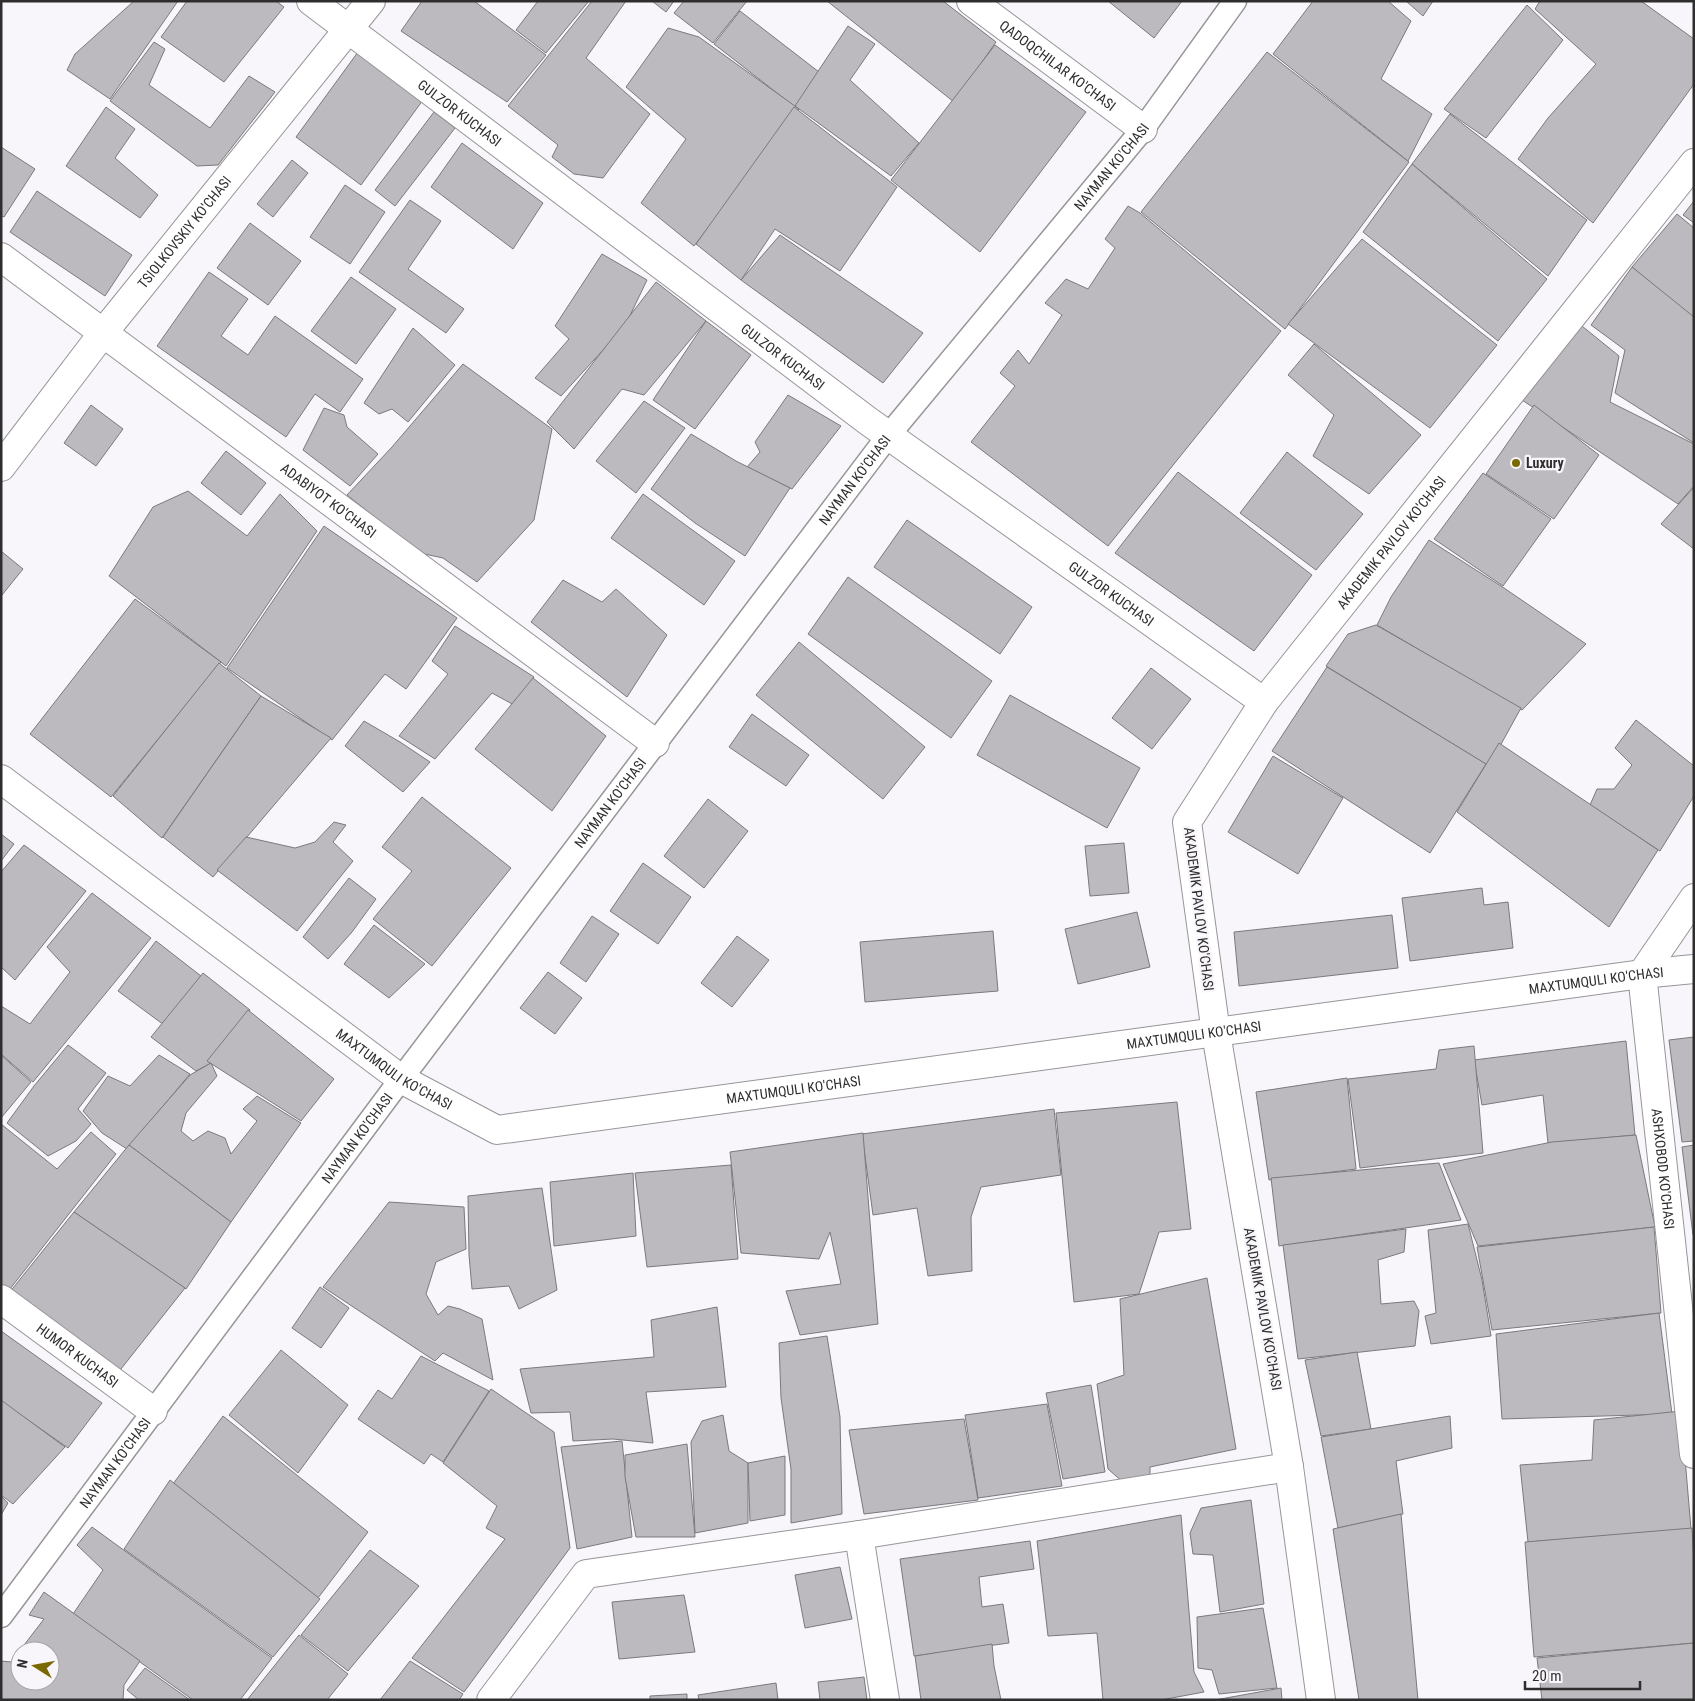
<svg xmlns="http://www.w3.org/2000/svg" width="1695" height="1701" font-family="'Roboto Condensed',sans-serif">
<style>
.building{fill:#bcbabe;stroke:#7a797c;fill-rule:evenodd}
.lines{fill:none;stroke-linecap:round;stroke-linejoin:round}
.lane-casing{stroke:#969598;stroke-width:25}
.street-casing{stroke:#969598;stroke-width:30}
.lane{stroke:#fff;stroke-width:22}
.street{stroke:#fff;stroke-width:28}
.poi-dot{fill:#796900;stroke:#f8f6fa;stroke-width:2}
.labels{text-anchor:middle;stroke-width:4.5;stroke-linejoin:round;paint-order:stroke}
.street-label{font-size:14px;fill:#2f2e2f;stroke:#f8f6fa}
.poi-label{font-size:14px;font-weight:bold;fill:#2f2e2f;stroke:#f8f6fa;text-anchor:start}
</style>
<rect width="100%" height="100%" fill="#f8f6fa"/>
<!-- building -->
<g class="building">
<polygon points="134,1 178,1 110,99 67,70 75,54"/>
<polygon points="187,1 276,1 284,7 224,82 161,37"/>
<polygon points="422,1 474,1 546,55 507,102 401,31"/>
<polygon points="538,1 589,1 546,53 516,30"/>
<polygon points="592,1 626,1 586,58 650,114 603,178 574,174 552,157 558,145 508,106"/>
<polygon points="652,1 674,1 666,12"/>
<polygon points="684,1 747,1 713,43 674,13"/>
<polygon points="827,1 943,1 996,42 954,102"/>
<polygon points="1108,1 1182,1 1154,38"/>
<polygon points="1313,1 1388,1 1411,21 1381,79 1432,114 1408,161 1273,54"/>
<polygon points="1406,1 1433,1 1423,16"/>
<polygon points="1540,1 1641,1 1694,39 1694,84 1593,223 1518,159 1548,118 1596,64 1535,9"/>
<polygon points="1527,5 1563,40 1486,138 1444,109"/>
<polygon points="740,11 819,72 795,107 714,44"/>
<polygon points="848,26 875,44 850,80 919,143 891,176 795,106"/>
<polygon points="668,28 699,37 799,109 694,246 641,203 686,139 626,87"/>
<polygon points="154,42 165,49 149,85 210,128 249,76 275,92 218,165 197,166 110,101"/>
<polygon points="995,45 1086,112 980,252 891,180"/>
<polygon points="358,52 423,100 361,185 296,137"/>
<polygon points="1267,52 1409,162 1285,329 1141,212"/>
<polygon points="106,107 135,129 115,158 158,195 140,218 66,166"/>
<polygon points="794,107 897,187 840,271 775,229 741,280 696,244"/>
<polygon points="434,112 455,128 395,206 375,190"/>
<polygon points="1450,114 1587,220 1548,276 1412,164"/>
<polygon points="462,143 543,203 513,249 431,187"/>
<polygon points="1,147 35,169 4,217 1,216"/>
<polygon points="292,160 308,173 273,217 257,204"/>
<polygon points="1412,164 1547,279 1498,341 1363,232"/>
<polygon points="345,185 385,212 350,264 310,237"/>
<polygon points="37,191 132,255 105,296 10,232"/>
<polygon points="410,200 441,221 408,269 464,309 446,333 359,272"/>
<polygon points="1694,201 1694,223 1683,215"/>
<polygon points="1128,206 1140,213 1281,331 1108,546 971,442 1015,386 1000,373 1018,350 1029,364 1062,315 1045,303 1066,279 1088,289 1115,248 1105,239"/>
<polygon points="1677,214 1694,228 1694,319 1632,267"/>
<polygon points="250,223 301,261 268,305 217,268"/>
<polygon points="780,235 923,333 883,383 741,280"/>
<polygon points="1362,239 1497,345 1430,428 1288,324"/>
<polygon points="602,254 647,280 625,326 561,396 535,378 569,339 555,326"/>
<polygon points="1632,267 1694,317 1694,443 1615,393 1625,350 1591,325"/>
<polygon points="209,272 248,299 221,336 248,355 275,316 363,379 340,412 315,394 286,437 157,346"/>
<polygon points="351,277 396,309 356,364 311,331"/>
<polygon points="656,282 706,321 644,395 622,389 574,449 547,422"/>
<polygon points="706,321 751,355 695,429 653,400"/>
<polygon points="1577,322 1619,356 1610,402 1694,444 1694,486 1678,504 1522,400"/>
<polygon points="413,328 455,365 408,422 392,409 379,414 364,403"/>
<polygon points="1314,344 1421,435 1369,494 1313,456 1334,415 1288,375"/>
<polygon points="463,364 552,429 534,520 477,582 443,558 420,553 347,495 392,447"/>
<polygon points="788,395 841,426 792,489 747,467 760,452 755,442"/>
<polygon points="644,401 685,428 636,493 596,461"/>
<polygon points="91,405 123,429 96,466 64,443"/>
<polygon points="1534,405 1599,455 1554,519 1486,474"/>
<polygon points="324,408 344,415 347,427 378,454 350,486 303,450"/>
<polygon points="691,434 736,461 790,488 745,556 695,523 651,489"/>
<polygon points="226,451 266,483 241,515 201,483"/>
<polygon points="1287,452 1363,514 1316,570 1240,513"/>
<polygon points="1178,472 1312,575 1254,651 1115,553"/>
<polygon points="1483,473 1551,519 1503,586 1434,539"/>
<polygon points="1694,487 1694,549 1661,524"/>
<polygon points="188,491 247,536 280,494 317,531 226,666 109,576 153,507"/>
<polygon points="643,494 735,561 704,605 611,538"/>
<polygon points="907,520 1032,607 1000,654 874,567"/>
<polygon points="324,526 457,618 406,689 385,674 332,740 227,668"/>
<polygon points="1429,540 1504,588 1586,644 1522,710 1377,625 1391,597"/>
<polygon points="1,551 23,569 2,595 1,595"/>
<polygon points="848,577 992,681 951,738 808,634"/>
<polygon points="563,580 602,602 616,589 667,635 627,697 531,622"/>
<polygon points="135,599 221,662 111,797 30,734"/>
<polygon points="1376,625 1521,708 1489,766 1326,666 1348,634"/>
<polygon points="455,626 534,677 514,705 492,693 435,759 399,736 448,674 432,661"/>
<polygon points="799,642 925,747 883,799 756,695"/>
<polygon points="219,663 261,696 162,838 113,796"/>
<polygon points="1327,667 1486,764 1430,853 1272,751"/>
<polygon points="1151,668 1191,699 1152,749 1112,718"/>
<polygon points="533,678 606,736 552,811 475,749"/>
<polygon points="1010,695 1140,768 1107,828 977,755"/>
<polygon points="261,696 331,738 213,877 163,837"/>
<polygon points="752,714 809,755 786,786 729,747"/>
<polygon points="1636,720 1694,766 1694,796 1660,851 1590,805 1597,789 1614,789 1632,765 1615,748"/>
<polygon points="364,721 400,742 430,762 403,792 345,746"/>
<polygon points="1499,743 1658,850 1609,927 1457,812"/>
<polygon points="1273,756 1343,798 1298,874 1228,832"/>
<polygon points="422,797 511,868 432,966 373,919 412,871 382,847"/>
<polygon points="708,799 748,831 704,888 664,856"/>
<polygon points="334,822 346,825 333,842 353,861 297,931 217,870 246,837 295,848 315,842"/>
<polygon points="1,834 14,844 1,861"/>
<polygon points="1124,843 1129,893 1090,896 1085,846"/>
<polygon points="24,845 86,891 15,980 1,967 1,872"/>
<polygon points="643,863 691,897 658,944 610,911"/>
<polygon points="349,878 376,899 352,932 328,959 303,937"/>
<polygon points="1482,888 1484,905 1508,902 1513,948 1410,961 1402,898"/>
<polygon points="92,893 151,938 33,1082 1,1054 1,1006 30,1024 70,972 47,947"/>
<polygon points="1137,912 1150,967 1078,984 1065,929"/>
<polygon points="1392,915 1398,968 1239,986 1234,932"/>
<polygon points="592,916 619,934 586,982 560,963"/>
<polygon points="374,925 425,964 389,998 344,964"/>
<polygon points="993,931 998,991 865,1002 860,942"/>
<polygon points="737,936 769,960 732,1007 701,983"/>
<polygon points="156,941 201,976 164,1025 118,991"/>
<polygon points="548,972 582,998 555,1034 520,1008"/>
<polygon points="203,973 250,1010 211,1063 196,1071 151,1037"/>
<polygon points="248,1010 334,1079 301,1121 207,1061"/>
<polygon points="1694,1037 1694,1141 1682,1142 1669,1040"/>
<polygon points="1626,1041 1635,1135 1548,1143 1543,1095 1482,1105 1474,1060"/>
<polygon points="68,1045 106,1073 78,1109 91,1124 76,1141 48,1156 7,1123 34,1086"/>
<polygon points="1474,1046 1483,1153 1360,1168 1348,1079 1436,1069 1439,1050"/>
<polygon points="1,1055 31,1082 1,1118"/>
<polygon points="159,1055 190,1074 127,1149 102,1133 83,1111 108,1076 130,1086"/>
<polygon points="211,1063 217,1076 186,1113 181,1131 193,1141 208,1131 225,1138 231,1154 257,1121 243,1109 257,1096 301,1123 231,1222 129,1145 190,1075"/>
<polygon points="1347,1078 1356,1169 1269,1180 1256,1092"/>
<polygon points="1177,1102 1191,1229 1159,1232 1139,1294 1074,1302 1056,1113"/>
<polygon points="1054,1109 1061,1175 981,1187 971,1217 972,1271 928,1276 917,1208 873,1215 862,1134"/>
<polygon points="1,1124 57,1169 91,1132 116,1154 6,1294 1,1291"/>
<polygon points="863,1133 878,1324 800,1335 786,1291 841,1284 830,1232 819,1259 741,1253 730,1152"/>
<polygon points="1636,1135 1655,1227 1478,1246 1443,1164 1552,1142"/>
<polygon points="129,1145 231,1222 186,1289 74,1212"/>
<polygon points="1694,1145 1694,1234 1693,1235 1682,1147"/>
<polygon points="1439,1163 1461,1220 1279,1246 1271,1178"/>
<polygon points="731,1165 738,1259 647,1267 635,1173"/>
<polygon points="633,1173 636,1236 554,1246 550,1182"/>
<polygon points="542,1188 557,1290 519,1309 509,1286 472,1289 469,1255 468,1196"/>
<polygon points="389,1202 464,1207 466,1249 436,1262 426,1294 438,1315 448,1306 460,1309 482,1319 493,1380 443,1353 435,1361 323,1287"/>
<polygon points="74,1212 185,1288 117,1374 9,1293"/>
<polygon points="1468,1224 1482,1280 1491,1336 1431,1344 1425,1316 1436,1313 1428,1230"/>
<polygon points="1654,1227 1661,1313 1492,1330 1477,1247"/>
<polygon points="1406,1229 1404,1252 1378,1260 1381,1304 1414,1301 1419,1311 1415,1346 1298,1359 1283,1245"/>
<polygon points="1207,1278 1236,1449 1150,1467 1150,1482 1124,1483 1108,1469 1097,1384 1124,1375 1120,1299"/>
<polygon points="320,1287 349,1308 321,1348 292,1328"/>
<polygon points="717,1307 726,1387 646,1392 653,1443 613,1439 573,1441 570,1412 531,1413 520,1369 654,1357 651,1320"/>
<polygon points="1659,1313 1672,1414 1502,1419 1496,1334"/>
<polygon points="1,1331 102,1403 68,1448 1,1401"/>
<polygon points="827,1336 840,1417 842,1514 791,1523 791,1469 781,1398 779,1343"/>
<polygon points="281,1350 348,1405 298,1473 229,1415"/>
<polygon points="1357,1352 1371,1429 1321,1436 1305,1360"/>
<polygon points="421,1356 489,1391 443,1462 431,1454 424,1464 358,1419 378,1390 392,1399"/>
<polygon points="1091,1385 1105,1472 1063,1479 1046,1393"/>
<polygon points="491,1389 554,1432 570,1548 464,1692 412,1658 505,1539 486,1528 497,1506 443,1463"/>
<polygon points="1,1400 65,1447 13,1504 1,1495"/>
<polygon points="1047,1404 1062,1486 978,1498 965,1415"/>
<polygon points="1681,1411 1691,1529 1528,1542 1520,1465 1592,1460 1594,1420"/>
<polygon points="723,1415 729,1451 748,1463 748,1523 695,1533 691,1442 702,1421"/>
<polygon points="223,1416 368,1532 318,1598 173,1484"/>
<polygon points="1450,1416 1452,1448 1396,1461 1403,1514 1338,1528 1321,1437"/>
<polygon points="964,1419 978,1500 864,1514 849,1430"/>
<polygon points="622,1441 632,1537 577,1549 561,1447"/>
<polygon points="687,1444 695,1537 636,1537 625,1477 625,1455"/>
<polygon points="785,1456 785,1515 750,1521 748,1463"/>
<polygon points="170,1480 320,1599 273,1657 124,1549"/>
<polygon points="1,1496 8,1503 1,1515"/>
<polygon points="1251,1500 1264,1604 1220,1612 1213,1555 1193,1554 1190,1533 1201,1508"/>
<polygon points="1401,1514 1418,1700 1359,1700 1333,1529"/>
<polygon points="1181,1515 1194,1672 1204,1692 1161,1700 1103,1700 1097,1633 1048,1636 1037,1541"/>
<polygon points="92,1527 272,1658 240,1700 193,1700 73,1614 103,1570 77,1545"/>
<polygon points="1692,1528 1694,1564 1694,1643 1534,1657 1525,1542"/>
<polygon points="1030,1541 1034,1569 979,1577 982,1607 1003,1604 1009,1643 914,1656 900,1559"/>
<polygon points="370,1550 419,1586 348,1671 301,1635"/>
<polygon points="840,1567 852,1619 805,1628 795,1575"/>
<path d="M44,1592L140,1661L124,1685L123,1700H1V1661L11,1662L44,1619L29,1615ZM20,1651H50V1681H20Z"/>
<polygon points="684,1595 695,1652 619,1659 612,1602"/>
<polygon points="1263,1608 1277,1688 1219,1694 1212,1670 1198,1668 1197,1617"/>
<polygon points="299,1635 348,1674 327,1700 247,1700"/>
<polygon points="1694,1643 1694,1700 1542,1700 1537,1658"/>
<polygon points="992,1644 994,1666 1001,1700 921,1700 915,1656"/>
<polygon points="410,1661 463,1694 459,1700 380,1700"/>
<polygon points="145,1668 190,1700 139,1700 127,1690"/>
<polygon points="864,1677 867,1700 820,1700 818,1682"/>
<polygon points="776,1683 778,1700 699,1700 698,1695"/>
<polygon points="1281,1688 1282,1700 1215,1700"/>
<polygon points="687,1694 687,1700 650,1700 650,1696"/>
</g>
<g class="lines">
<!-- lane casing -->
<g class="lane-casing">
<g id="lane">
<path id="s1" d="M1,1616L401,1079L888,436L1143,129L1235,1"/>
</g>
</g>
<!-- street casing -->
<g class="street-casing">
<g id="street">
<path id="s2" d="M311,1L868,421L1264,702"/>
<path id="s3" d="M971,1L1143,129"/>
<path id="s4" d="M1,257L655,743"/>
<path id="s5" d="M1,467L103,333L371,1"/>
<path id="s6" d="M1,779L401,1079L497,1130L1642,974L1694,969"/>
<path id="s7" d="M1694,898L1642,974L1694,1454"/>
<path id="s8" d="M1,1299L153,1411"/>
<polyline points="859,1535 885,1700"/>
<polyline points="491,1700 586,1574 859,1535 1289,1467"/>
<path id="s9" d="M1321,1700L1289,1467L1216,1033L1187,822L1264,702L1694,163"/>
</g>
</g>
<!-- lane -->
<use href="#lane" class="lane"/>
<!-- street -->
<use href="#street" class="street"/>
</g>
<!-- markers -->
<circle class="poi-dot" cx="1516" cy="463" r="5"/>
<g class="labels">
<!-- street labels -->
<g class="street-label">
<text dy="5" stroke="none"><textPath href="#s3" startOffset="108">QADOQCHILAR KO'CHASI</textPath></text>
<text dy="5" stroke="none"><textPath href="#s2" startOffset="186">GULZOR KUCHASI</textPath></text>
<text dy="5" stroke="none"><textPath href="#s1" startOffset="1826">NAYMAN KO'CHASI</textPath></text>
<text dy="5" stroke="none"><textPath href="#s5" startOffset="298">TSIOLKOVSKIY KO'CHASI</textPath></text>
<text dy="5" stroke="none"><textPath href="#s2" startOffset="591">GULZOR KUCHASI</textPath></text>
<text dy="5" stroke="none"><textPath href="#s1" startOffset="1421">NAYMAN KO'CHASI</textPath></text>
<text dy="5" stroke="none"><textPath href="#s4" startOffset="408">ADABIYOT KO'CHASI</textPath></text>
<text dy="5" stroke="none"><textPath href="#s9" startOffset="1235">AKADEMIK PAVLOV KO'CHASI</textPath></text>
<text dy="5" stroke="none"><textPath href="#s2" startOffset="996">GULZOR KUCHASI</textPath></text>
<text dy="5" stroke="none"><textPath href="#s1" startOffset="1016">NAYMAN KO'CHASI</textPath></text>
<text transform="translate(1199 909) rotate(83)" y="5">AKADEMIK PAVLOV KO'CHASI</text>
<text dy="5" stroke="none"><textPath href="#s6" startOffset="1718">MAXTUMQULI KO'CHASI</textPath></text>
<text dy="5" stroke="none"><textPath href="#s6" startOffset="1312">MAXTUMQULI KO'CHASI</textPath></text>
<text dy="5" stroke="none"><textPath href="#s6" startOffset="489">MAXTUMQULI KO'CHASI</textPath></text>
<text dy="5" stroke="none"><textPath href="#s6" startOffset="908">MAXTUMQULI KO'CHASI</textPath></text>
<text dy="5" stroke="none"><textPath href="#s1" startOffset="596">NAYMAN KO'CHASI</textPath></text>
<text dy="5" stroke="none"><textPath href="#s7" startOffset="288">ASHXOBOD KO'CHASI</textPath></text>
<text transform="translate(1263 1309) rotate(80)" y="5">AKADEMIK PAVLOV KO'CHASI</text>
<text dy="5" stroke="none"><textPath href="#s8" startOffset="95">HUMOR KUCHASI</textPath></text>
<text dy="5" stroke="none"><textPath href="#s1" startOffset="191">NAYMAN KO'CHASI</textPath></text>
</g>
<!-- poi labels -->
<g class="poi-label">
<text x="1526" y="468">Luxury</text>
</g>
</g>
<!-- border -->
<rect width="1695" height="1701" fill="none" stroke="#2f2e2f" stroke-width="5"/>
<!-- north arrow -->
<g transform="translate(35 1666) rotate(281)"><circle r="24" fill="#f8f6fa" stroke="#a8a6a9"/>
<path d="M0-4L9 19L0 12L-9 19Z" fill="#796900"/>
<text y="-8" font-size="14" font-weight="bold" text-anchor="middle" fill="#2f2e2f">N</text>
</g>
<!-- scale -->
<path d="M1525 1681v8h115v-8" fill="none" stroke="#2f2e2f" stroke-width="2.5"/>
<text x="1532" y="1681" font-size="15" fill="#2f2e2f" stroke="#f8f6fa" stroke-width="4" paint-order="stroke">20 m</text>
</svg>
